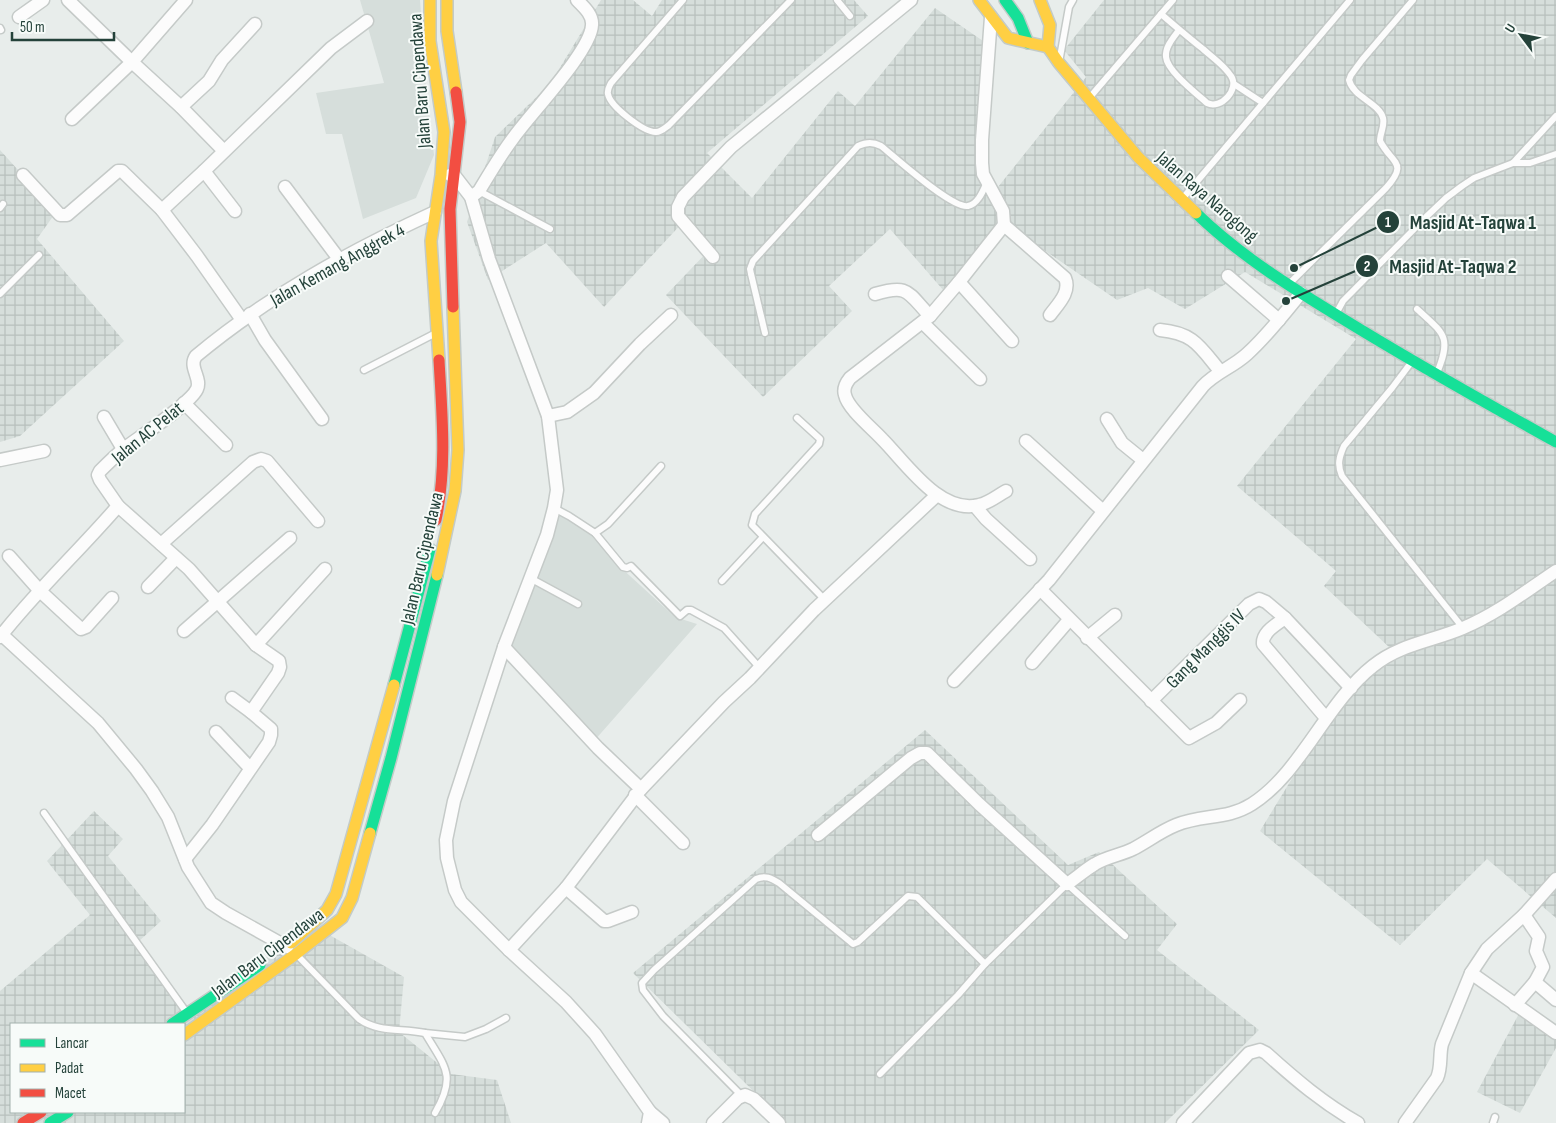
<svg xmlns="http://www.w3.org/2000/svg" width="1556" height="1123" font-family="'Sofia Sans Condensed',sans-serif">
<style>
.built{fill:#d6dedb}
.industrial{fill:url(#industrial-grid);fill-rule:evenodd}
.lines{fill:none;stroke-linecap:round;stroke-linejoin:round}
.lane-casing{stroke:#c5cac8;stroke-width:9}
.street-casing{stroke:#c5cac8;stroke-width:15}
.fast-casing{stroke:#c3cbc8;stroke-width:14}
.slow-casing{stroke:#c3cbc8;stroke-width:14}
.jam-casing{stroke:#c3cbc8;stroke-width:14}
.lane{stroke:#fcfcfc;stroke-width:6}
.street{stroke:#fcfcfc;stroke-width:12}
.fast{stroke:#16e098;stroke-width:11}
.slow{stroke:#ffcf43;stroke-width:11}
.jam{stroke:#f24e42;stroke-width:11}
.labels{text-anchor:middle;stroke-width:4;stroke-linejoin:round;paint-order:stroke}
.street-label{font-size:19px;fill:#24423a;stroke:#f7fbf9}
.leader{fill:none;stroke:#24423a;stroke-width:2}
.callout-dot{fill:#24423a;stroke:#f7fbf9;stroke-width:2}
.mark-label{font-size:15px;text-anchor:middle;font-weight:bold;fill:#fff}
.callout-label{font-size:20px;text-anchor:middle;font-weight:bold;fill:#24423a;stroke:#f7fbf9;stroke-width:4;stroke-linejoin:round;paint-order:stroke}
</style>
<defs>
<pattern id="industrial-grid" width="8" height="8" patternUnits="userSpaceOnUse" patternTransform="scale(1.25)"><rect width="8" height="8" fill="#d6dedb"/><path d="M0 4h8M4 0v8" fill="none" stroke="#b8c0bd"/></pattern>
</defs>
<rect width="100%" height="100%" fill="#e8edeb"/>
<!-- built -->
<g class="built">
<polygon points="360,0 420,0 426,89 434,155 416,198 363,219 342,134 326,134 316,93 384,83"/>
<polygon points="554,511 590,533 618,565 675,617 697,624 594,741 502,642"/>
</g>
<!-- industrial -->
<g class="industrial">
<polygon points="601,0 633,0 652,16 662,0 854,0 868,16 707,153 752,198 838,91 855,106 935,8 986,43 979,169 994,192 1086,77 1064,50 1104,0 1556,0 1556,918 1487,859 1400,945 1260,831 1352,680 1390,648 1324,586 1336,571 1237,486 1356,339 1245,272 1185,309 1148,288 1117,300 1003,222 944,291 890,229 829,286 852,311 763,397 666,295 711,248 686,219 604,307 546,243 488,280 467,222 495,137 550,84"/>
<polygon points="0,150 56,212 37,239 124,341 20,436 0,442"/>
<polygon points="925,730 1068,865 1099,852 1177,924 1157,950 1259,1030 1165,1123 786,1123 633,973"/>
<path d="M94,811L123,839L108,856L161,921L138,942L189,1015L310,924L404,977L399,1032L451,1074L497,1080L511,1123H0V991L90,915L47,861ZM11,1024H184V1112H11Z"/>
<polygon points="1522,1008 1556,1025 1556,1048 1520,1113 1477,1092"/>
</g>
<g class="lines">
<!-- lane casing -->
<g class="lane-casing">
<g id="lane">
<path d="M683,0L611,83C609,87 607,90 608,94C610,106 643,132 656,132C661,132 665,128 669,125L791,0"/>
<polyline points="837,0 850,16"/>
<path d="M1161,14C1175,26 1189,38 1203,49C1213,58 1224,65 1231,76C1240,89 1221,110 1207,103C1197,94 1167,71 1166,57C1165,47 1173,38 1179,30"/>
<polyline points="0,28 1,30"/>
<polyline points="1060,57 1069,7 1073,0"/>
<polyline points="1234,84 1263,103"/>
<polyline points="1091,96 1173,0"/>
<polyline points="1513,163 1530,163 1556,154"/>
<polyline points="479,191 550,229"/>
<polyline points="1183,198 1350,0"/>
<polyline points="0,208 3,204"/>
<path d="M1291,282L1386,188C1409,162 1392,164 1380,141C1380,133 1385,126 1383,118C1379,103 1353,97 1349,80L1351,75L1362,60L1413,0"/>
<polyline points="0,294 39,255"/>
<path d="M1417,309C1444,334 1452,336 1437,373"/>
<polyline points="1337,312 1343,301 1426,217 1446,198 1462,186 1474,178 1513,163 1556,116"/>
<path d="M765,333L751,274L750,269L753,261L858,146C867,142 873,142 881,146C896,158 952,209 968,206C978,204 983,191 987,182"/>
<path d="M1410,364L1392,388L1344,446C1339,457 1337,465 1342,476L1463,628"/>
<polyline points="364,370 434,334"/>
<polyline points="797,418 820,439 819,444 755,514 752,525 825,600"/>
<polyline points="554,508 569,516 595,533 623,567 627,568 631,566 680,616 687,610 691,610 724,628 759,667"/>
<polyline points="595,533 608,524 661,466"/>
<polyline points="530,578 578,604"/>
<polyline points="722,581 763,537"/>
<polyline points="44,813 187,1013"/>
<path d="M297,955L359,1019C379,1033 401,1028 425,1033C445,1067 457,1075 435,1113"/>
<polyline points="425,1033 465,1037 486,1029 506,1018"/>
<polyline points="880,1074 958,995 985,964 1067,884 1125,936"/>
<path d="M741,1095L663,1016L643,990L642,983L654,970L756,879C765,875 771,878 779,883L853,944L858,942L908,896L917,897L985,964"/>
<polyline points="1493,1123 1495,1117"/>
</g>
</g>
<!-- street casing -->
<g class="street-casing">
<g id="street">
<polyline points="68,0 132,62 72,119"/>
<polyline points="186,0 132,62 181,107 224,151"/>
<polyline points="19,17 43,0"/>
<path d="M991,17L982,140V163L983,174L1003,211L1004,225L959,282L930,316L850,378C846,383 843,389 845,395C848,409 872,428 882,439C906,463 940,515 979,505C989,503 997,496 1006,491"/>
<polyline points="181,107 209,81 222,60 255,24"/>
<polyline points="204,171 235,211"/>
<polyline points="23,175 60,215 67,215 118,171 122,171 162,210"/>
<polyline points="450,175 454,175 471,197 489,259 548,416 557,490 554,508 547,535 504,647 454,801 446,840 447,858 455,890 461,902 509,950 566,1002 595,1034 650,1112 648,1123"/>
<polyline points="285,187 339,259"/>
<path d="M471,197L479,191C490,173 501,154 514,137C531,113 591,51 592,25C593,15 584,7 577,0"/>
<path d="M1004,225L1065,278C1071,292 1058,304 1050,315"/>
<polyline points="713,257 678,216 678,207 683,197 731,147 911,0"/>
<polyline points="1228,276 1279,320"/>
<polyline points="959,282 1012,341"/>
<path d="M875,294C909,284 907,292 930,316"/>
<polyline points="250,314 265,340 322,419"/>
<polyline points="242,320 197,256 162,210 204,171 331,48 367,21"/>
<polyline points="923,323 980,379"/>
<path d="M1160,330C1194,333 1200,347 1220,371"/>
<polyline points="184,403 226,445"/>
<polyline points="548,416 567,412 594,393 640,344 671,315"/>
<polyline points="104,417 123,449"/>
<polyline points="1107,419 1122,443 1143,460"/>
<polyline points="1026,441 1103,511"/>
<polyline points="0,460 44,451"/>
<polyline points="118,506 189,569 256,645 279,661 280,667 278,673 251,712 271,729 271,735 269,742 212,825 185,859"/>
<polyline points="975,506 986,519 1030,559"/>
<polyline points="161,544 253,462 261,459 267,461 318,521"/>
<polyline points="9,556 40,591 81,629 86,627 112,598"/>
<polyline points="148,587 176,558"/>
<polyline points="1040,589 1189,738 1216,723 1240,700"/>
<path d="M1285,618C1276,625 1262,632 1263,644L1326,718"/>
<polyline points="184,631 290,538"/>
<polyline points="0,633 98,723 136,769 152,791 168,817 188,867 211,903 226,913 287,947"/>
<path d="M0,637C36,591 80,550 118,506L100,480L98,475L100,471C108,463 116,455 125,448C141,436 190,404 197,389C202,378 188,367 196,356C268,296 350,251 435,212"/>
<polyline points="1087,638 1115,615"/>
<polyline points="256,645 325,569"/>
<polyline points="504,647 598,748 641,789"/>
<polyline points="1032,663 1069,620"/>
<path d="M954,681L1049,580L1203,386C1216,372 1233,367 1247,354C1267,336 1284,314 1301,293"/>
<polyline points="232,698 251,712"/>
<polyline points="1151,701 1249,604 1259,599 1266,602 1285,618 1351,688"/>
<polyline points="216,732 250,768"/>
<polyline points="635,795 683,843"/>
<path d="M818,835L911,758L920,753H927L979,804L1067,884C1076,878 1085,870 1095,864C1106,857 1121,855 1133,849C1148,841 1161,831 1176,825C1202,814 1227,820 1252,804C1301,773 1326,703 1373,666C1400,644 1433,641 1463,628C1497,614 1526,591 1556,571"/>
<polyline points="566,888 604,921 608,921 632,912"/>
<polyline points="1524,915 1539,937 1536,951 1543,967 1535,982"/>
<polyline points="509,950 566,888 641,789 724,702 750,678 814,610 937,495"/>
<polyline points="1471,973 1556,1033"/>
<polyline points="1515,1005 1535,982 1556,1000"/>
<polyline points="650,1112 663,1123"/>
<polyline points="713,1123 738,1098 745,1095 754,1099 779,1123"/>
<path d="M1183,1123L1249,1053L1260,1050L1266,1053C1296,1080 1323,1103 1358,1123"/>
<path d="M1405,1123L1437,1078C1442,1067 1439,1055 1442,1044L1471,973L1487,949L1524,915L1556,879"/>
</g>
</g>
<!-- fast casing -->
<g class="fast-casing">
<g id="fast">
<polyline points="1005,0 1018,18 1028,43"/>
<path d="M1196,213C1239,255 1292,288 1343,319C1413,362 1484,402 1556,442"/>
<polyline points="394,685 430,549"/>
<polyline points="370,833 391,758 437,575"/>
<polyline points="172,1024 260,965"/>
<polyline points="50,1123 68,1112"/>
</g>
</g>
<!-- slow casing -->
<g class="slow-casing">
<g id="slow">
<polyline points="430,0 430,41 444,132 441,175 431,241 439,360"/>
<polyline points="447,0 447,31 456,92"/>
<polyline points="979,0 1008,38 1048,47"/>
<polyline points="1040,0 1050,25 1048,47 1059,63 1138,157 1196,213"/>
<polyline points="437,575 455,491 458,450 453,307"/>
<polyline points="291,943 327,910 336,894 394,685"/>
<polyline points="184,1035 296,954 342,918 352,898 370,833"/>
</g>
</g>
<!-- jam casing -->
<g class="jam-casing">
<g id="jam">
<polyline points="453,307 450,209 460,122 456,92"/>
<path d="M436,520C447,467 442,414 439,360"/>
<polyline points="23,1123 41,1112"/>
</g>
</g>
<!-- lane -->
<use href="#lane" class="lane"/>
<!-- street -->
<use href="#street" class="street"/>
<!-- fast -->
<use href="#fast" class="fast"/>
<!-- slow -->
<use href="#slow" class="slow"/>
<!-- jam -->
<use href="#jam" class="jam"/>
</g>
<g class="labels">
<!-- street labels -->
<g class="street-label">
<text transform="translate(419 81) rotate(-94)" y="7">Jalan Baru Cipendawa</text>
<text transform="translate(1208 196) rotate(41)" y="7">Jalan Raya Narogong</text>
<text transform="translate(337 264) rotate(-29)" y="7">Jalan Kemang Anggrek 4</text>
<text transform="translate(147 432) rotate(-39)" y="7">Jalan AC Pelat</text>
<text transform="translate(421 558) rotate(-77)" y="7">Jalan Baru Cipendawa</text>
<text transform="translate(1205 648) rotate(-45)" y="7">Gang Manggis IV</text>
<text transform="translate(267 952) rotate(-37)" y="7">Jalan Baru Cipendawa</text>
</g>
</g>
<!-- callouts -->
<path class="leader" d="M1294 268L1388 222M1286 301L1367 266"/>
<g class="callout-dot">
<circle cx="1294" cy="268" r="5"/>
<circle cx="1286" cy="301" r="5"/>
<circle cx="1388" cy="222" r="12"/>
<circle cx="1367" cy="266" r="12"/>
</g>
<g class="mark-label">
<text x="1388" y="227">1</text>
<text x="1367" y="271">2</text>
</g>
<g class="callout-label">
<text x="1473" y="229">Masjid At-Taqwa 1</text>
<text x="1453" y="273">Masjid At-Taqwa 2</text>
</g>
<!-- legend -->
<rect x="10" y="1023" width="175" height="90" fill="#f7fbf9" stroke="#a3b1ad"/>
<rect x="20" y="1039" width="25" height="8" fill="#16e098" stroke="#a3b1ad"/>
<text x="55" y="1048" font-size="15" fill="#24423a">Lancar</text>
<rect x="20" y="1064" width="25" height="8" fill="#ffcf43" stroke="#a3b1ad"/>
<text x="55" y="1073" font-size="15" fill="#24423a">Padat</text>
<rect x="20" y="1089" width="25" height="8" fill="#f24e42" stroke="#a3b1ad"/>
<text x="55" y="1098" font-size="15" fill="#24423a">Macet</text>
<!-- north arrow -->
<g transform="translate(1521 35) rotate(302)" stroke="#f7fbf9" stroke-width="4" paint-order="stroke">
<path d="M0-4L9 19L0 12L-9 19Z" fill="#24423a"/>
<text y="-8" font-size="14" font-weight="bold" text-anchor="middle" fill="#24423a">U</text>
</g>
<!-- scale -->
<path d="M12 32v8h102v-8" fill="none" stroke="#24423a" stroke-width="2.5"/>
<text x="20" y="32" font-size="15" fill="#24423a" stroke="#f7fbf9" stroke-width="4" paint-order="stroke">50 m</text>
</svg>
